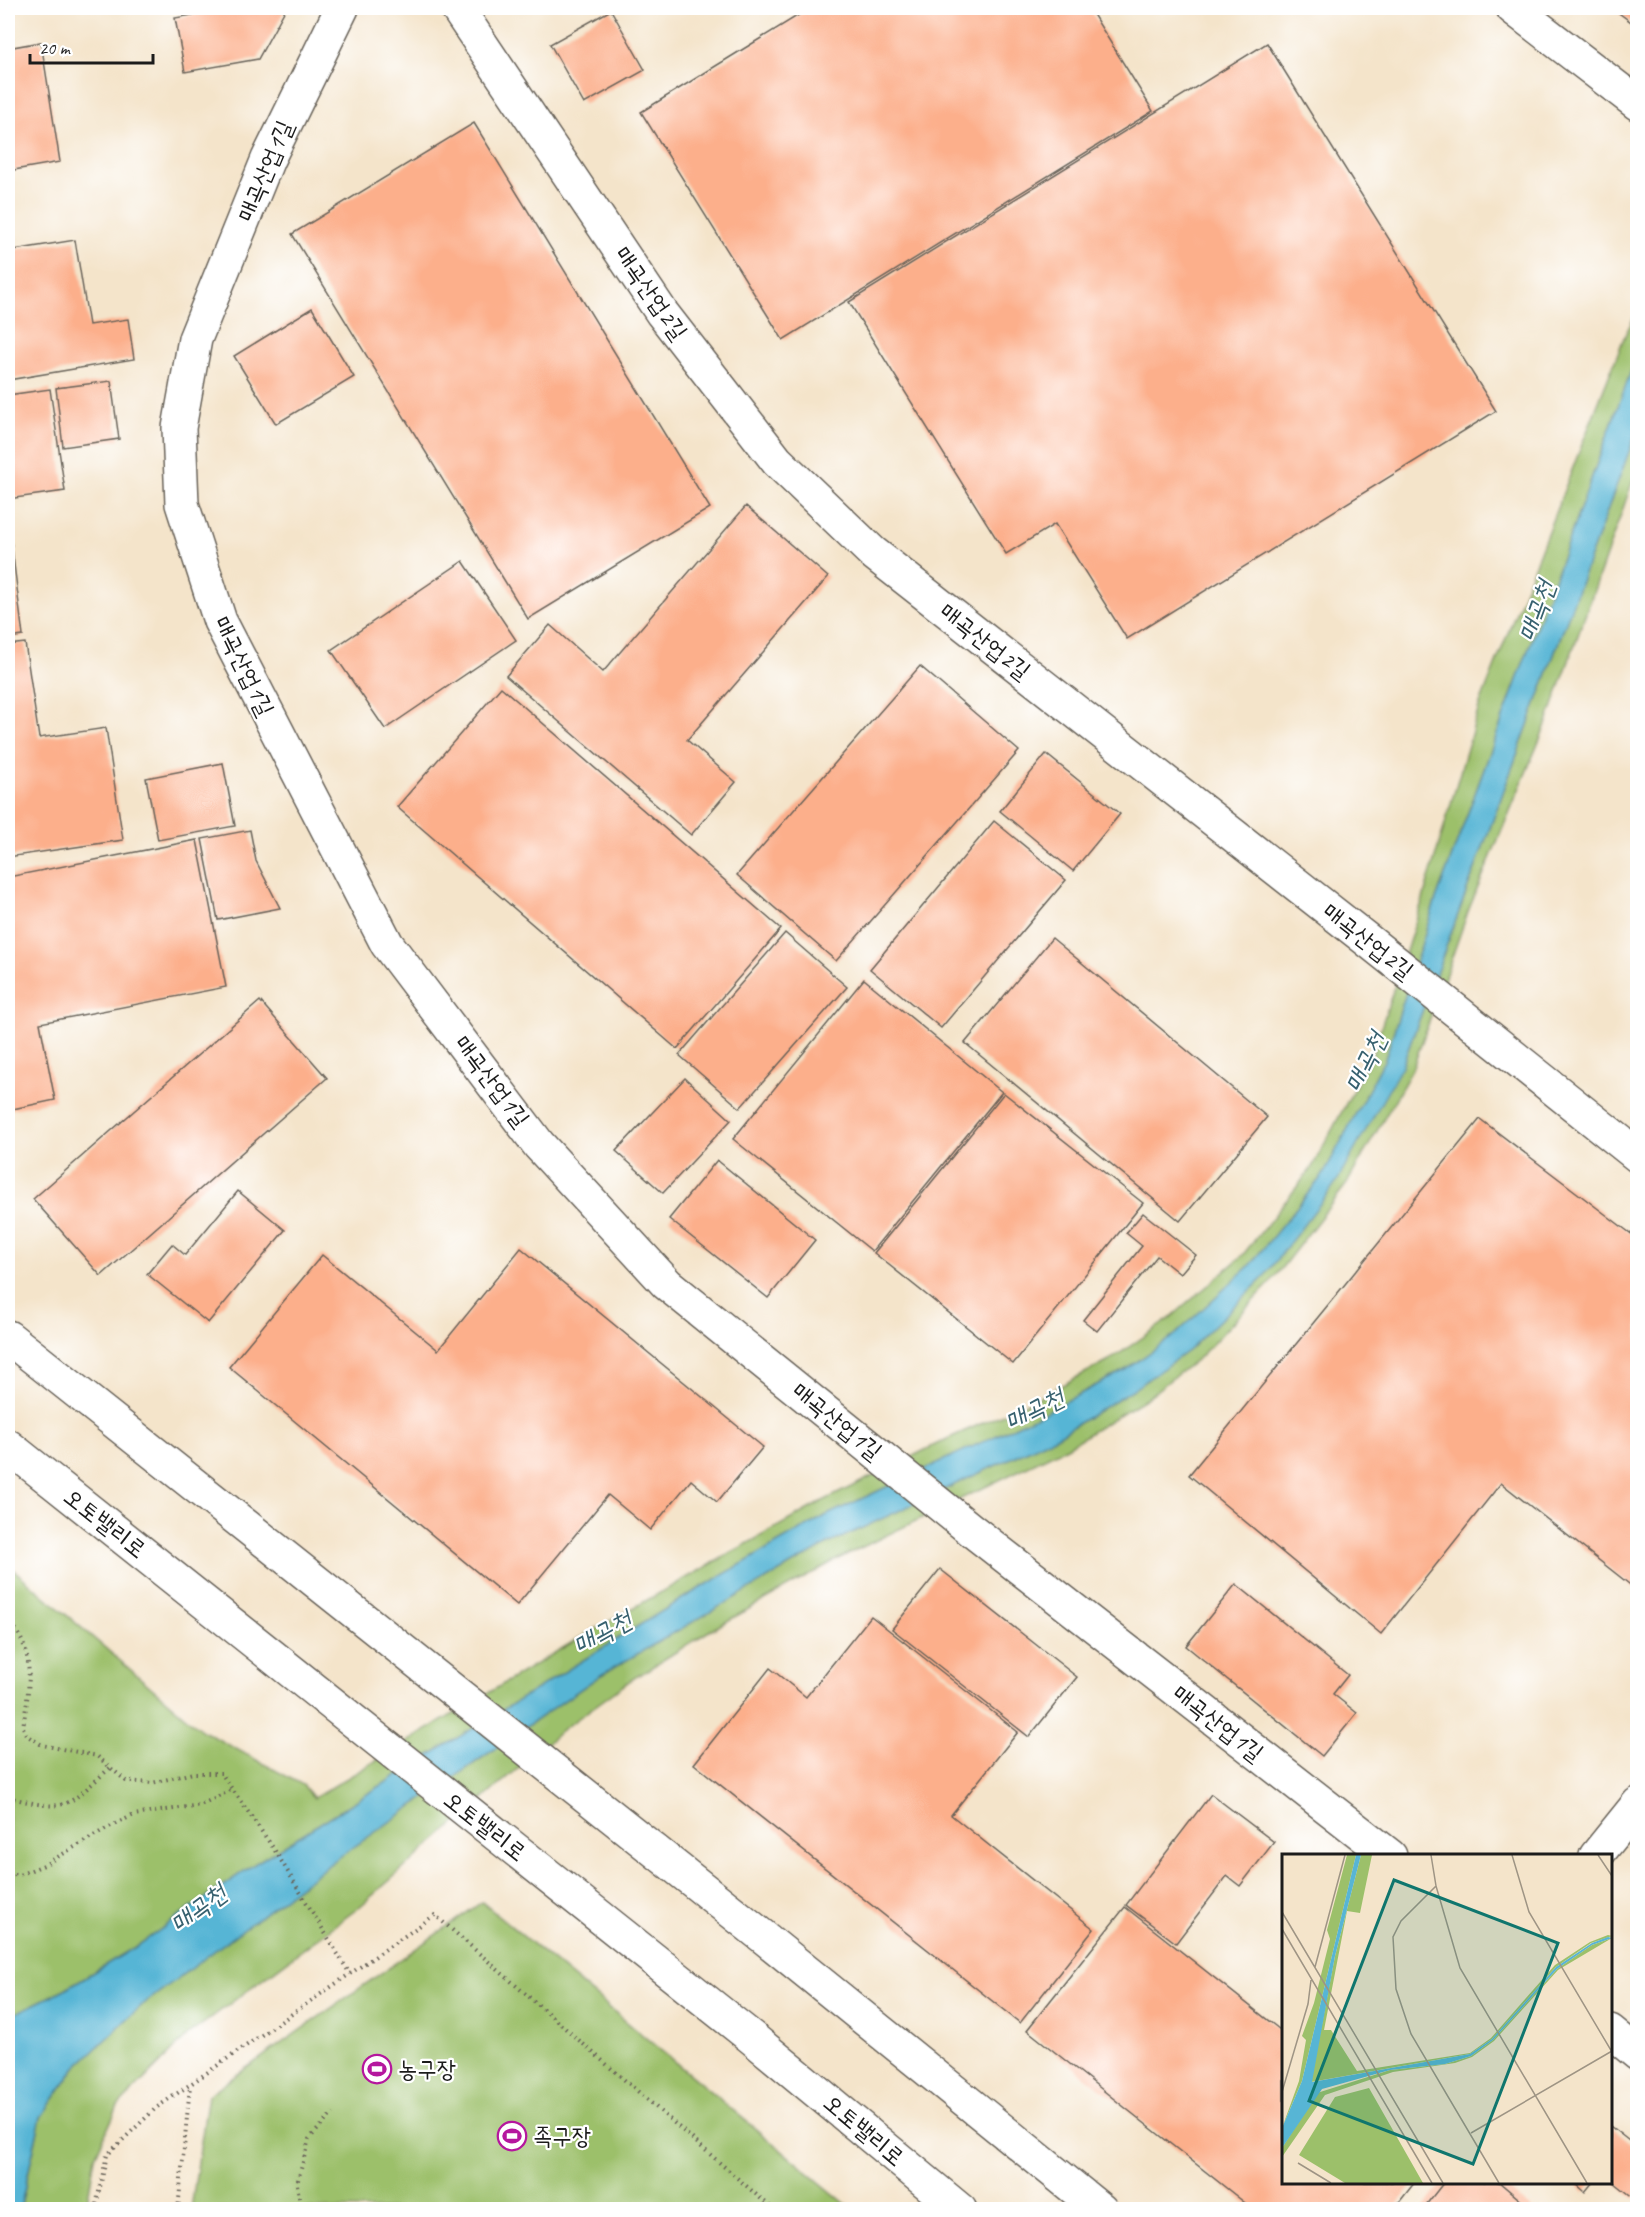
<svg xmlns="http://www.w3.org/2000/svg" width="1645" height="2217" font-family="Caveat,'Poor Story',sans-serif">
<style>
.green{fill:#9cc06a;stroke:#5c6e43;stroke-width:1.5}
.water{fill:#57b5d5;stroke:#3a6878;stroke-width:1.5}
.building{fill:#fcaf8b}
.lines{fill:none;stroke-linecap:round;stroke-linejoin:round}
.street-casing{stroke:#686259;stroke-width:36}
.highway-casing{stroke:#686259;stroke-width:36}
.path{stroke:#686259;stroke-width:4;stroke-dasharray:1.5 4.5;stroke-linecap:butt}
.street{stroke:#fff;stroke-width:33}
.highway{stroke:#fff;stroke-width:33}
.labels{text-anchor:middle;stroke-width:4.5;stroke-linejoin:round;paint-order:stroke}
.street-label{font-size:24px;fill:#1c1c1c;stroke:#fff}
.poi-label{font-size:24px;fill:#1c1c1c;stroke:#fff;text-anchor:start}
.water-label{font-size:26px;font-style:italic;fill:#37616f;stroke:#fff}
.inset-road{fill:none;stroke:#9e9484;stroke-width:1.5}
.view{fill:#0f766e;fill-opacity:0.15;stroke:#0f766e;stroke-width:3}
.inset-edge{fill:none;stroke:#1c1c1c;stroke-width:3}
</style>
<rect width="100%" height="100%" fill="#fff"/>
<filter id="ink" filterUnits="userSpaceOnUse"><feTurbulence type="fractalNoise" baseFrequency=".0167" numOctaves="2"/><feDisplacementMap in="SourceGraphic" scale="12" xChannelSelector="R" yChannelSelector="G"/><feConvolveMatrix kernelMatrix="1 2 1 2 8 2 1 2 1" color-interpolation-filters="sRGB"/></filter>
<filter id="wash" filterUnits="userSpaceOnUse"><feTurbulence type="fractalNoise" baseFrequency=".008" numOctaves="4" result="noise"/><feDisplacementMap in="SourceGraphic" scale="24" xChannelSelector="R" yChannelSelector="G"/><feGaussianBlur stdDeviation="1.35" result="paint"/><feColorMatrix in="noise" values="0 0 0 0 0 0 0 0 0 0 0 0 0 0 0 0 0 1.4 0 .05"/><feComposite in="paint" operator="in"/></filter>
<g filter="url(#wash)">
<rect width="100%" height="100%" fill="#f4e4ca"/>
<!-- green -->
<g class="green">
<polygon points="1637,312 1637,355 1435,902 1385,1059 1323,1175 1249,1266 1176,1334 1125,1370 1044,1413 825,1516 685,1597 256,1863 137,1946 65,1989 8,2017 8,1565 201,1730 303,1785 314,1798 571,1643 823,1501 947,1439 1034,1400 1113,1358 1169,1319 1242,1256 1311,1169 1372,1055 1423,899 1480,704 1625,335"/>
<polygon points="1637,430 1637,469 1548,720 1469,909 1412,1070 1346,1185 1270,1283 1200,1357 1148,1397 1067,1447 838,1559 706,1633 631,1680 562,1730 357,1909 188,2035 118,2106 95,2157 86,2209 20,2210 41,2117 76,2067 141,2006 335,1860 601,1675 826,1545 1058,1436 1137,1387 1189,1350 1262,1279 1402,1066"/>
<polygon points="482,1902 852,2209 191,2209 208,2095"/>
</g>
<!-- water -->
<polygon class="water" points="1637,355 1637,430 1402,1066 1336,1183 1262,1279 1189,1350 1137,1387 1058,1436 826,1545 601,1675 335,1860 141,2006 76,2067 41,2117 20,2209 8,2210 8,2017 65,1989 137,1946 256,1863 685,1597 825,1516 1044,1413 1125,1370 1176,1334 1249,1266 1323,1175 1385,1059 1435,902"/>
<g id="blocks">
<!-- building -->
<g class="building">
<polygon points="231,8 286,8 258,59 185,72 175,18"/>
<polygon points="810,8 1096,8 1091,11 1153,111 783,340 641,112"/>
<polygon points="1612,8 1638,8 1638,27"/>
<polygon points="611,10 645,70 584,104 550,44"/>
<polygon points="41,42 60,162 8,171 8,48"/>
<polygon points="1267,43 1496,411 1127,639 1055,524 1006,554 849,302"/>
<polygon points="474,123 710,508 528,619 292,234"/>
<polygon points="75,240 89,325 128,319 134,359 8,380 8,251"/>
<polygon points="312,308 354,377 276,424 234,356"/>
<polygon points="111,381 119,439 63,447 56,388"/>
<polygon points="50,389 65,491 8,499 8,395"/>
<polygon points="746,506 828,577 687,740 736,782 691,835 506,676 550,625 603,672"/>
<polygon points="8,516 23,636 8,638"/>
<polygon points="463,561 516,640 385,729 331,650"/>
<polygon points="25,643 39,738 106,728 123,840 8,857 8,645"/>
<polygon points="920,666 1019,751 836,961 737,875"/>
<polygon points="501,687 781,929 677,1049 397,807"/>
<polygon points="1046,754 1120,814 1073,871 1000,811"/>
<polygon points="223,763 235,826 158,840 146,778"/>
<polygon points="994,821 1066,880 941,1028 870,969"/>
<polygon points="250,830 256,861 280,908 218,920 202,839"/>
<polygon points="197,840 226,987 40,1023 55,1100 8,1110 8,877"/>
<polygon points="785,933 847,987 740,1108 679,1055"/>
<polygon points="1052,938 1267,1117 1180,1221 965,1043"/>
<polygon points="864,979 1002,1092 872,1251 733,1139"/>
<polygon points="260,1001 327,1078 101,1276 33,1199"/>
<polygon points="685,1078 731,1120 663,1193 616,1151"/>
<polygon points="1004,1093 1143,1203 1013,1364 874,1253"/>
<polygon points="1480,1119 1638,1239 1638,1591 1501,1483 1381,1634 1189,1475"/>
<polygon points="717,1160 815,1240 768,1298 669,1219"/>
<polygon points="238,1191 285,1230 208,1323 147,1274 172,1244 185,1255"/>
<polygon points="1143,1213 1196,1255 1180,1274 1157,1256 1097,1331 1083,1320 1142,1246 1126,1233"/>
<polygon points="521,1248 763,1447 717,1502 691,1480 650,1530 608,1495 517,1605 229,1367 322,1255 438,1350"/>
<polygon points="940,1569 1077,1677 1029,1737 892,1629"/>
<polygon points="1236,1584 1348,1675 1333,1694 1357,1713 1322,1756 1186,1646"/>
<polygon points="871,1616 1018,1732 951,1815 1094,1929 1020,2023 694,1764 770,1668 806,1697"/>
<polygon points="1211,1794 1274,1842 1240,1886 1227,1876 1176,1943 1126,1905"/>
<polygon points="1125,1907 1284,2033 1284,2182 1415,2182 1393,2210 1254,2210 1027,2030"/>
<polygon points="1610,2126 1638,2148 1638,2194 1634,2198 1610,2179"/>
<polygon points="1444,2182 1499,2182 1532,2210 1422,2210"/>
<polygon points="1574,2182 1593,2182 1585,2192"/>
</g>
</g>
</g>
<g filter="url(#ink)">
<use href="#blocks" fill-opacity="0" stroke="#686259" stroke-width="1.5"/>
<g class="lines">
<!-- street casing -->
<g class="street-casing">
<g id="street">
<polyline points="342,8 268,159 195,339 179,428 182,504 220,621 387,944 539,1145 667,1284 970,1529 1390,1856"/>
<polyline points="457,8 662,313 777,461 872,552 1366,939 1638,1156"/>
<polyline points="1513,8 1638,104"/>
<polyline points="1596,1856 1638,1804"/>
<polyline points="1610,2031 1638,2054"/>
</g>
</g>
<!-- highway casing -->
<g class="highway-casing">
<g id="highway">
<polyline points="8,1337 761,1935 1101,2210"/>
<polyline points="8,1446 751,2037 960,2210"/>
</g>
</g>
<!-- path -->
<g class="path">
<path d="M8,1619C37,1652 29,1687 23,1727L26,1735L42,1745L97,1756L126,1781L152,1783L193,1773H221L274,1849L350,1974"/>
<path d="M8,1797C69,1813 64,1808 110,1768"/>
<polyline points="8,1873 19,1875 44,1865 107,1828 134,1815 200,1805 233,1789"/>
<polyline points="95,2210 107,2155 156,2108 435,1915 774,2210"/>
<polyline points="178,2210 190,2086"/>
<polyline points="301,2210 297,2184 309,2139 333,2113"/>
</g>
<!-- street -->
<use href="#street" class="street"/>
<!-- highway -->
<use href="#highway" class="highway"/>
</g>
</g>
<!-- icons -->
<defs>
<g id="stadium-ring" transform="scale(1.5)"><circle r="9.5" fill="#fff" stroke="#b5179e" stroke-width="1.5"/><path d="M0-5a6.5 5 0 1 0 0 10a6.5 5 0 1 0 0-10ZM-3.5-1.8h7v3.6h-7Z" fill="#b5179e"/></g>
</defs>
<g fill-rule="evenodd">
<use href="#stadium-ring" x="377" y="2069"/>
<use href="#stadium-ring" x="512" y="2136"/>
</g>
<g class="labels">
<!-- street labels -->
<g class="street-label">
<text transform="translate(265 171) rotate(-67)" y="8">매곡산업1길</text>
<text transform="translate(651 293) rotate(55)" y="8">매곡산업2길</text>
<text transform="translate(985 641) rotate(38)" y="8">매곡산업2길</text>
<text transform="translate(244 666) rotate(64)" y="8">매곡산업1길</text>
<text transform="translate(1368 941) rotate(38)" y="8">매곡산업2길</text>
<text transform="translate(492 1081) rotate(53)" y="8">매곡산업1길</text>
<text transform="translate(837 1421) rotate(39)" y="8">매곡산업1길</text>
<text transform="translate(105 1523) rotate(38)" y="8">오토밸리로</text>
<text transform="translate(1218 1723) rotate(38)" y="8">매곡산업1길</text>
<text transform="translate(485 1826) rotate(38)" y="8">오토밸리로</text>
<text transform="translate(864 2130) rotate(40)" y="8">오토밸리로</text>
</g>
<!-- poi labels -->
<g class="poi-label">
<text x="398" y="2077">농구장</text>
<text x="533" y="2144">족구장</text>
</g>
<!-- water labels -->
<g class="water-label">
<text transform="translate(1536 611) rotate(-70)" y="9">매곡천</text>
<text transform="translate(1365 1062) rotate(-64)" y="9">매곡천</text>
<text transform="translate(1034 1409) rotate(-27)" y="9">매곡천</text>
<text transform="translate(602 1632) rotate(-29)" y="9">매곡천</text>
<text transform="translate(198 1908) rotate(-37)" y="9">매곡천</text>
</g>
</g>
<!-- overview -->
<g transform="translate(1282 1854)">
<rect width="330" height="330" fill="#f4e4ca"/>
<path d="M65,1H74L20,227L0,274L17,227L24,186L20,182L32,149L48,85L45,76ZM79,1H90L78,59L65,57L42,176H49L75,217L188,199L209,184L273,111L308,88L326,81L330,82L309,89L274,113L210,185L188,200L29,228L53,102ZM330,84L276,116L212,187L190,203L173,209L111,218L43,241L0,303V294L35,239L108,216L163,210L189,202L211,186L275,115L310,91ZM87,234L141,329H63L17,301L53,243Z" fill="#9cc06a"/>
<path d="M74,1H79L53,102L30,228L188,200L210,185L274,113L310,89L326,83L330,84L310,91L275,115L211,186L189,202L163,210L108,216L40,235L0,294V274L20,227Z" fill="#57b5d5"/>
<path class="inset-road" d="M149,1L154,32L119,67L111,83L114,135L129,180L217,329M230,1L247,58L330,198M316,1L330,22M154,32L178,114L305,329M0,58L161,329M0,75L150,329M33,113L63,1M0,238L26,150L29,126M189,279L330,197M16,309L49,329"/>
<path class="view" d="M112,26L276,89L191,310L27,247Z"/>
<rect width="330" height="330" class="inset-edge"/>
</g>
<!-- margin -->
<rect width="1645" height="2217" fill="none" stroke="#fff" stroke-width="30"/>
<!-- scale -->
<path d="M30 54v9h123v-9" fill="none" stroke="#1c1c1c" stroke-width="3"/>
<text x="39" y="54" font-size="18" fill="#1c1c1c" stroke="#ffffff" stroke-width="4.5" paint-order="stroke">20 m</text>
</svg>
